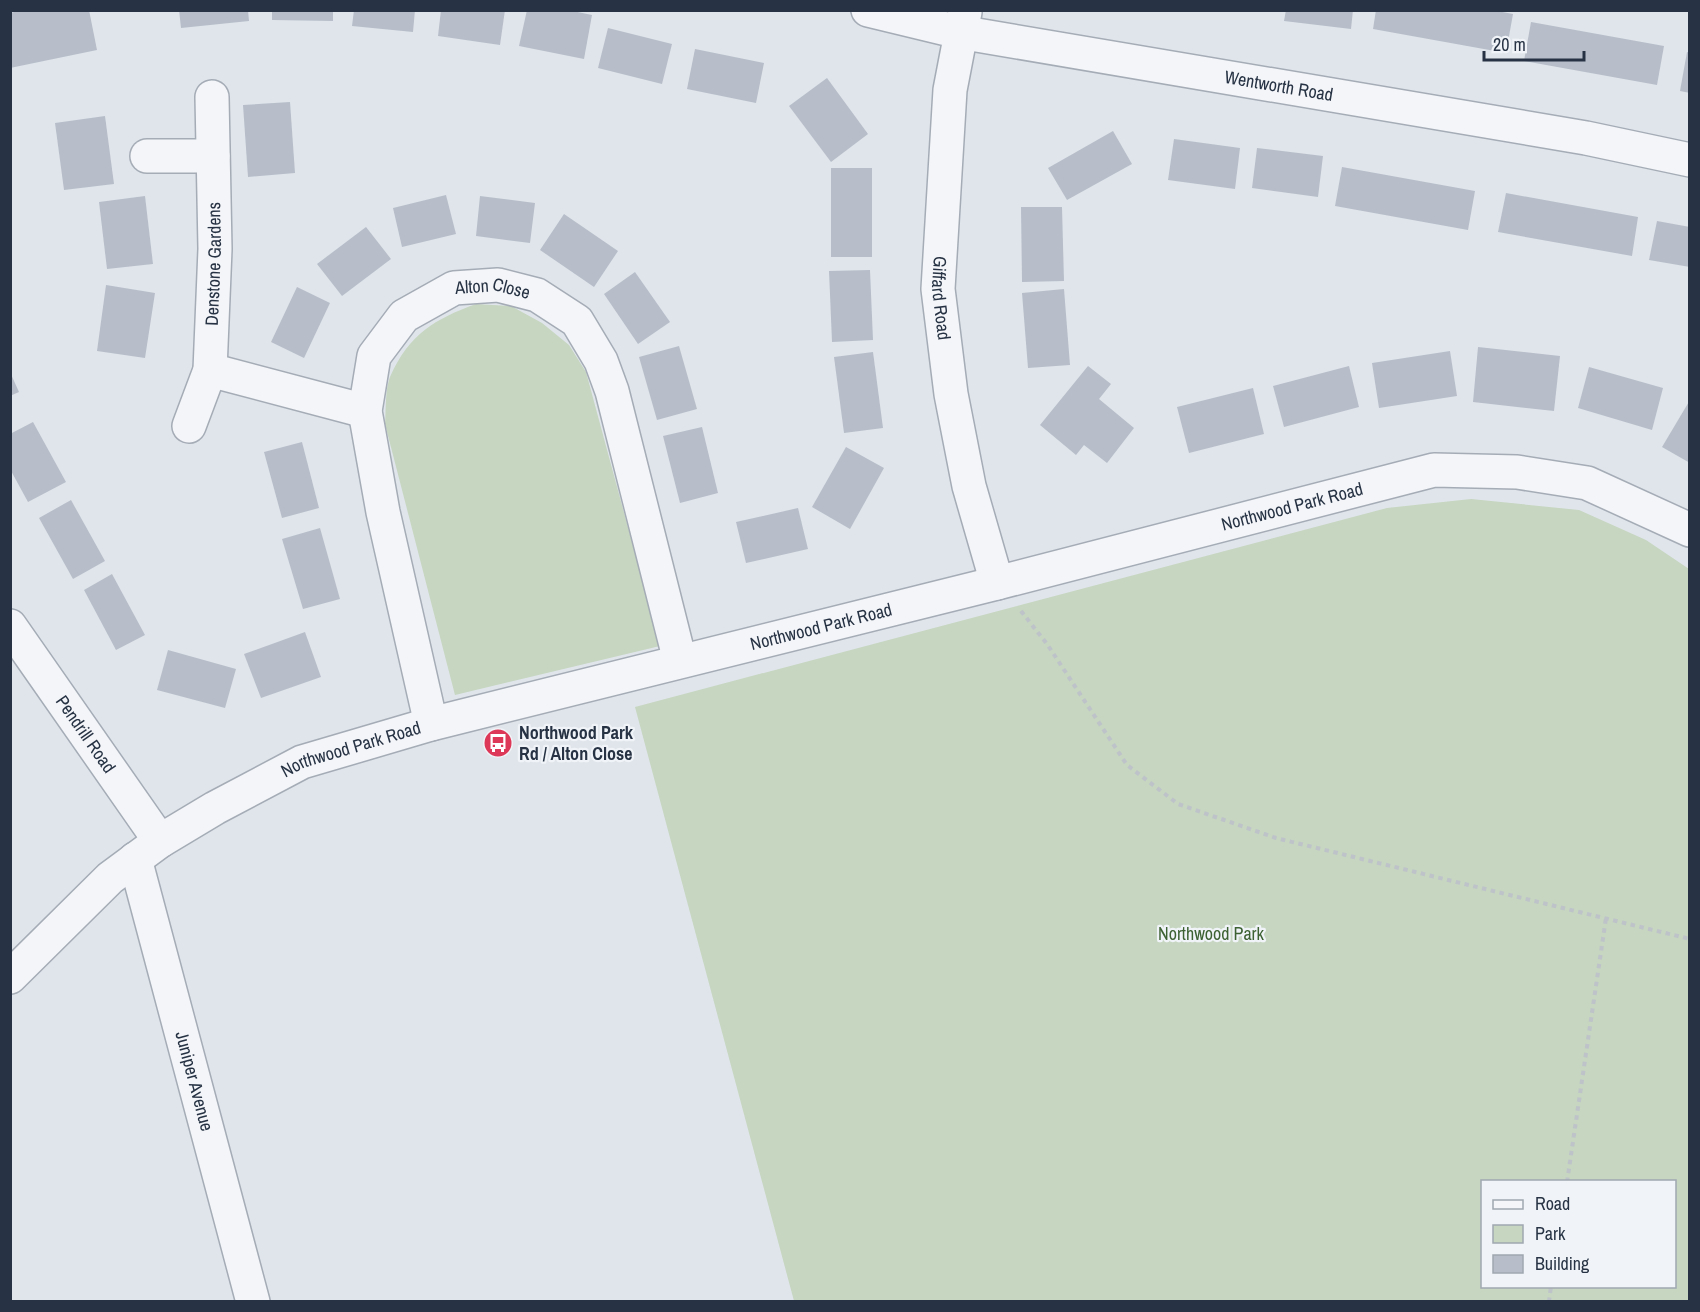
<svg xmlns="http://www.w3.org/2000/svg" width="1700" height="1312" font-family="'Archivo Narrow',sans-serif">
<style>
.green{fill:#c6d6c0;fill-rule:evenodd}
.building{fill:#b7bec9}
.lines{fill:none;stroke-linecap:round;stroke-linejoin:round}
.minor-casing{stroke:#a5acb6;stroke-width:36}
.path{stroke:#bec3c9;stroke-width:4;stroke-dasharray:4.5 4.5;stroke-linecap:butt}
.minor{stroke:#f3f5f8;stroke-width:33}
.labels{text-anchor:middle;stroke-width:4.5;stroke-linejoin:round;paint-order:stroke}
.street-label{font-size:18px;fill:#273344;stroke:#f0f4f8}
.poi-label{font-size:18px;font-weight:bold;fill:#273344;stroke:#f0f4f8;text-anchor:start}
.park-label{font-size:18px;fill:#3d6132;stroke:#f0f4f8}
</style>
<rect width="100%" height="100%" fill="#e0e5eb"/>
<!-- green -->
<g class="green">
<path d="M476,304L511,306L542,323L569,345L586,372L660,646L455,695L385,424C386,410 385,390 390,377C409,334 435,319 476,304Z"/>
<path d="M1471,499L1579,510L1646,540L1689,569V1301H794L635,707L1387,508ZM1482,1182H1674V1286H1482Z"/>
</g>
<!-- building -->
<g class="building">
<polygon points="23,10 89,10 97,50 10,68 10,13"/>
<polygon points="179,10 248,10 249,21 181,28"/>
<polygon points="272,10 333,10 333,21 272,20"/>
<polygon points="354,10 415,10 413,32 352,26"/>
<polygon points="441,10 505,10 500,45 438,36"/>
<polygon points="527,10 568,10 592,15 584,59 519,46"/>
<polygon points="1286,10 1353,10 1351,29 1284,21"/>
<polygon points="1376,10 1492,10 1513,14 1506,53 1373,29"/>
<polygon points="1531,22 1664,46 1657,85 1524,61"/>
<polygon points="608,28 672,44 662,84 598,68"/>
<polygon points="695,49 764,63 756,103 687,89"/>
<polygon points="1687,52 1690,53 1690,93 1680,91"/>
<polygon points="827,78 868,134 831,162 789,106"/>
<polygon points="290,102 295,173 248,177 243,105"/>
<polygon points="105,116 114,184 64,190 55,123"/>
<polygon points="1113,131 1132,164 1067,200 1048,168"/>
<polygon points="1174,139 1240,148 1235,189 1168,180"/>
<polygon points="1257,148 1323,156 1318,197 1252,188"/>
<polygon points="1342,167 1475,191 1468,230 1335,206"/>
<rect x="831" y="168" width="41" height="89"/>
<polygon points="1506,193 1638,217 1632,256 1498,232"/>
<polygon points="446,195 456,234 402,247 393,208"/>
<polygon points="145,196 153,264 107,269 99,202"/>
<polygon points="480,196 535,203 530,243 476,236"/>
<polygon points="1021,207 1062,207 1064,281 1022,282"/>
<polygon points="564,214 618,251 594,287 540,250"/>
<polygon points="1657,221 1690,227 1690,267 1649,260"/>
<polygon points="366,227 391,259 342,296 317,264"/>
<polygon points="870,270 873,340 832,342 829,271"/>
<polygon points="635,272 670,322 638,344 604,294"/>
<polygon points="106,285 155,293 145,358 97,351"/>
<polygon points="297,287 330,303 304,358 271,342"/>
<polygon points="1064,289 1070,365 1028,368 1022,293"/>
<polygon points="679,346 697,409 657,420 639,357"/>
<polygon points="1478,347 1560,356 1554,411 1473,402"/>
<polygon points="1450,351 1457,396 1379,408 1372,363"/>
<polygon points="873,352 883,428 844,433 834,357"/>
<polygon points="1088,366 1111,384 1099,399 1134,428 1107,463 1084,445 1076,455 1040,425"/>
<polygon points="1349,366 1359,407 1284,427 1273,386"/>
<polygon points="1589,367 1663,388 1652,430 1578,408"/>
<polygon points="10,372 19,392 10,396"/>
<polygon points="1253,388 1264,434 1189,453 1177,407"/>
<polygon points="1690,400 1690,463 1662,447"/>
<polygon points="33,422 66,482 28,502 10,469 10,434"/>
<polygon points="702,427 718,493 680,503 663,436"/>
<polygon points="302,442 319,508 282,518 264,452"/>
<polygon points="846,447 884,468 850,529 812,507"/>
<polygon points="71,500 105,561 73,579 39,518"/>
<polygon points="798,508 808,549 746,563 736,522"/>
<polygon points="320,528 340,599 303,609 282,539"/>
<polygon points="112,574 145,635 116,650 84,590"/>
<polygon points="305,632 321,677 261,698 244,654"/>
<polygon points="168,650 236,669 225,708 157,690"/>
</g>
<g class="lines">
<!-- minor casing -->
<g class="minor-casing">
<g id="minor">
<path id="s1" d="M868,10L959,32L1586,138L1690,160"/>
<path id="s2" d="M965,12L950,90L938,289L951,394L969,486L997,583"/>
<polyline points="147,156 213,156"/>
<polyline points="210,370 365,411"/>
<path id="s3" d="M189,426L210,370L215,249L212,97"/>
<path id="s4" d="M10,626L160,841"/>
<path id="s5" d="M431,724L383,512L365,411L374,356L404,316L454,288L498,285L537,295L577,321L601,361L612,391L680,661"/>
<path id="s6" d="M135,859L253,1302"/>
<path id="s7" d="M10,977L110,878L160,841L215,808L302,762L431,724L997,583L1434,470L1517,472L1587,483L1690,530"/>
</g>
</g>
<!-- path -->
<g class="path">
<polyline points="1021,611 1047,644 1127,765 1178,804 1276,838 1690,939"/>
<polyline points="1567,1182 1606,918"/>
<polyline points="1549,1302 1551,1286"/>
</g>
<!-- minor -->
<use href="#minor" class="minor"/>
</g>
<!-- icons -->
<defs>
<g id="bus-disc" transform="scale(1.5)"><circle r="9.5" fill="#dd3857" stroke="#f0f4f8"/><path d="M-5-6H5V4H4V6H2V4H-2V6H-4V4H-5ZM-3.5-4V0h7V-4ZM-3.5 1.2v1.5H-2V1.2ZM2 1.2v1.5H3.5V1.2Z" fill="#fff"/></g>
</defs>
<g fill-rule="evenodd">
<use href="#bus-disc" x="498" y="743"/>
</g>
<g class="labels">
<!-- street labels -->
<g class="street-label">
<text dy="6" stroke="none"><textPath href="#s1" startOffset="418">Wentworth Road</textPath></text>
<text dy="6" stroke="none"><textPath href="#s3" startOffset="166">Denstone Gardens</textPath></text>
<text dy="6" stroke="none"><textPath href="#s5" startOffset="522">Alton Close</textPath></text>
<text dy="6" stroke="none"><textPath href="#s2" startOffset="288">Giffard Road</textPath></text>
<text dy="6" stroke="none"><textPath href="#s7" startOffset="1388">Northwood Park Road</textPath></text>
<text dy="6" stroke="none"><textPath href="#s7" startOffset="902">Northwood Park Road</textPath></text>
<text dy="6" stroke="none"><textPath href="#s4" startOffset="132">Pendrill Road</textPath></text>
<text dy="6" stroke="none"><textPath href="#s7" startOffset="416">Northwood Park Road</textPath></text>
<text dy="6" stroke="none"><textPath href="#s6" startOffset="230">Juniper Avenue</textPath></text>
</g>
<!-- poi labels -->
<g class="poi-label">
<text x="519" y="739">Northwood Park<tspan x="519" dy="21">Rd / Alton Close</tspan></text>
</g>
<!-- park labels -->
<g class="park-label">
<text x="1211" y="940">Northwood Park</text>
</g>
</g>
<!-- border -->
<rect width="1700" height="1312" fill="none" stroke="#273344" stroke-width="24"/>
<!-- legend -->
<rect x="1481" y="1180" width="195" height="108" fill="#f0f4f8" stroke="#a0a7b0" stroke-width="1.5"/>
<rect x="1493" y="1200" width="30" height="9" fill="#f3f5f8" stroke="#a0a7b0" stroke-width="1.5"/>
<text x="1535" y="1210" font-size="18" fill="#273344">Road</text>
<rect x="1493" y="1225" width="30" height="18" fill="#c6d6c0" stroke="#a0a7b0" stroke-width="1.5"/>
<text x="1535" y="1240" font-size="18" fill="#273344">Park</text>
<rect x="1493" y="1255" width="30" height="18" fill="#b7bec9" stroke="#a0a7b0" stroke-width="1.5"/>
<text x="1535" y="1270" font-size="18" fill="#273344">Building</text>
<!-- scale -->
<path d="M1484 51v9h100v-9" fill="none" stroke="#273344" stroke-width="3"/>
<text x="1493" y="51" font-size="18" fill="#273344" stroke="#f0f4f8" stroke-width="4.5" paint-order="stroke">20 m</text>
</svg>
